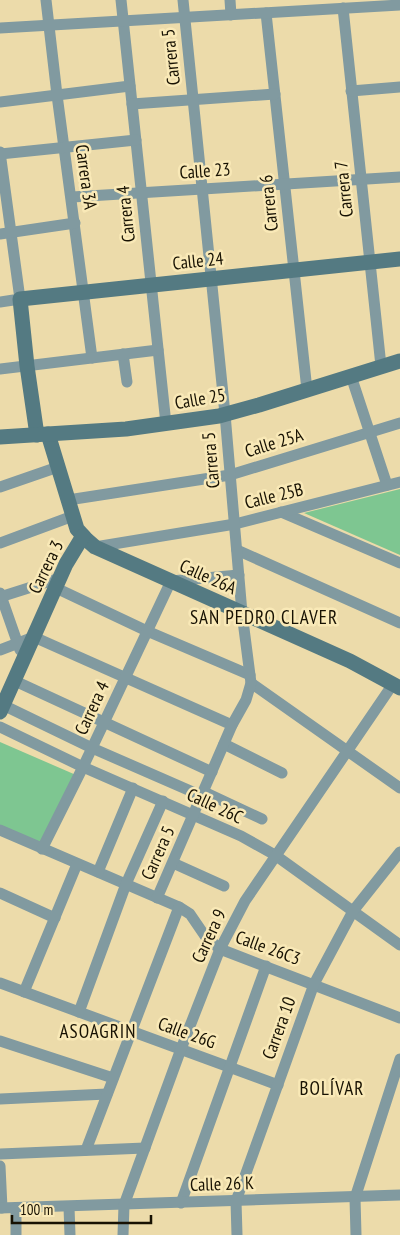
<svg xmlns="http://www.w3.org/2000/svg" width="400" height="1235" font-family="'PT Sans Narrow',sans-serif">
<style>
.green{fill:#7ec691}
.lines{fill:none;stroke-linecap:round;stroke-linejoin:round}
.street{stroke:#819aa0;stroke-width:11}
.secondary{stroke:#547a82;stroke-width:15}
.labels{text-anchor:middle;stroke-width:5;stroke-linejoin:round;paint-order:stroke}
.street-label{font-size:18px;fill:#171102;stroke:#f9e9b7}
.neighbourhood-label{font-size:19px;letter-spacing:1px;fill:#171102;stroke:#f9e9b7}
</style>
<rect width="100%" height="100%" fill="#ecdbaa"/>
<!-- green -->
<g class="green">
<polygon points="400,489 400,555 304,513"/>
<polygon points="0,742 76,775 40,846 0,827"/>
</g>
<g class="lines">
<!-- street -->
<g class="street">
<polyline points="46,0 57,95 92,358"/>
<polyline points="121,0 166,424"/>
<polyline points="230,0 231,15"/>
<polyline points="343,8 381,366"/>
<polyline points="266,13 307,390"/>
<polyline points="0,28 400,5"/>
<polyline points="351,91 400,87"/>
<polyline points="0,102 130,86"/>
<polyline points="132,104 275,94"/>
<polyline points="0,152 20,299 0,302"/>
<polyline points="0,154 136,140"/>
<polyline points="72,197 400,177"/>
<polyline points="0,234 75,223"/>
<polyline points="123,354 127,382"/>
<polyline points="0,369 158,350"/>
<polyline points="351,376 387,485"/>
<polyline points="0,487 58,467"/>
<polyline points="68,500 230,475 400,423"/>
<polyline points="281,512 400,563"/>
<polyline points="0,543 73,516"/>
<polyline points="95,547 235,524 400,482"/>
<polyline points="237,550 400,623"/>
<polyline points="56,588 147,631 250,675"/>
<polyline points="0,593 20,650"/>
<polyline points="0,597 60,578"/>
<polyline points="0,650 34,637 232,725"/>
<polyline points="15,681 212,772"/>
<polyline points="251,683 400,788"/>
<polyline points="0,706 3,705 92,748 202,796"/>
<polyline points="0,727 83,767 241,836 275,855 400,945"/>
<polyline points="224,744 282,773"/>
<polyline points="204,792 262,819"/>
<polyline points="0,830 179,907 190,914 205,936 220,949 400,1018"/>
<polyline points="42,849 83,767 171,581 239,575"/>
<polyline points="173,863 224,886"/>
<polyline points="98,872 133,788"/>
<polyline points="0,893 55,918"/>
<polyline points="157,898 232,725 246,700 251,683 242,613 225,414 183,0"/>
<polyline points="0,983 278,1085"/>
<polyline points="24,992 77,864"/>
<polyline points="79,1012 126,884 163,801"/>
<polyline points="0,1041 113,1078"/>
<polyline points="0,1099 107,1094"/>
<polyline points="86,1150 179,907"/>
<polyline points="0,1154 145,1148"/>
<polyline points="0,1166 2,1208"/>
<polyline points="181,1203 266,966"/>
<polyline points="69,1207 70,1235"/>
<polyline points="0,1208 400,1195"/>
<polyline points="16,1235 16,1208"/>
<polyline points="123,1235 124,1205 181,1049 220,949 245,901 393,684"/>
<polyline points="237,1235 236,1201 314,984 353,911 400,852"/>
<polyline points="356,1235 355,1198 400,1059"/>
</g>
<!-- secondary -->
<g class="secondary">
<polyline points="48,434 77,529 87,540 95,547 350,661 400,688"/>
<polyline points="37,435 27,366 20,299 400,259"/>
<polyline points="0,437 126,429 219,416 259,405 400,361"/>
<polyline points="0,712 66,564 83,536"/>
</g>
</g>
<g class="labels">
<!-- street labels -->
<g class="street-label">
<text transform="translate(171 57) rotate(-96)" y="6">Carrera 5</text>
<text transform="translate(205 171) rotate(-4)" y="6">Calle 23</text>
<text transform="translate(86 177) rotate(82)" y="6">Carrera 3A</text>
<text transform="translate(344 189) rotate(-96)" y="6">Carrera 7</text>
<text transform="translate(269 203) rotate(-96)" y="6">Carrera 6</text>
<text transform="translate(126 214) rotate(-96)" y="6">Carrera 4</text>
<text transform="translate(198 261) rotate(-6)" y="6">Calle 24</text>
<text transform="translate(200 399) rotate(-10)" y="6">Calle 25</text>
<text transform="translate(274 443) rotate(-17)" y="6">Calle 25A</text>
<text transform="translate(211 460) rotate(-95)" y="6">Carrera 5</text>
<text transform="translate(274 496) rotate(-14)" y="6">Calle 25B</text>
<text transform="translate(46 567) rotate(-64)" y="6">Carrera 3</text>
<text transform="translate(208 577) rotate(24)" y="6">Calle 26A</text>
<text transform="translate(92 708) rotate(-65)" y="6">Carrera 4</text>
<text transform="translate(215 806) rotate(25)" y="6">Calle 26C</text>
<text transform="translate(158 853) rotate(-66)" y="6">Carrera 5</text>
<text transform="translate(209 936) rotate(-65)" y="6">Carrera 9</text>
<text transform="translate(268 948) rotate(20)" y="6">Calle 26C3</text>
<text transform="translate(279 1028) rotate(-70)" y="6">Carrera 10</text>
<text transform="translate(187 1033) rotate(20)" y="6">Calle 26G</text>
<text transform="translate(222 1184) rotate(-2)" y="6">Calle 26 K</text>
</g>
<!-- neighbourhood labels -->
<g class="neighbourhood-label">
<text x="264" y="624">SAN PEDRO CLAVER</text>
<text x="98" y="1038">ASOAGRIN</text>
<text x="332" y="1095">BOLÍVAR</text>
</g>
</g>
<!-- scale -->
<path d="M12 1215v8h139v-8" fill="none" stroke="#171102" stroke-width="2.5"/>
<text x="20" y="1215" font-size="15" fill="#171102" stroke="#f9e9b7" stroke-width="4" paint-order="stroke">100 m</text>
</svg>
